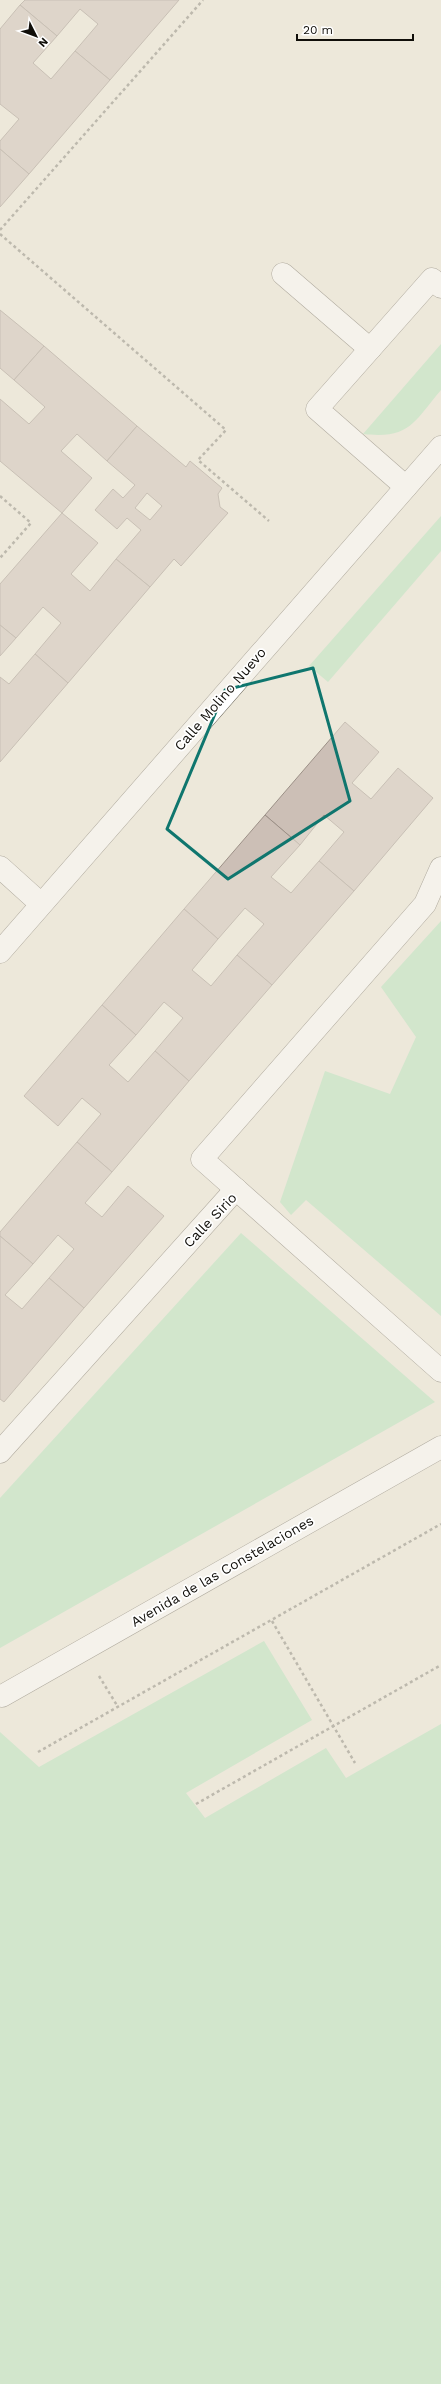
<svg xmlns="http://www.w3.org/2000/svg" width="441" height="2384" font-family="'Work Sans',sans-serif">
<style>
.green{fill:#b1e4bb}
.building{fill:#ccbfb6;stroke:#9c9087;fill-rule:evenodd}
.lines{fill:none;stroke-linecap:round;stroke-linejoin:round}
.minor-casing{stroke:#686357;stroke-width:23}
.path{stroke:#838076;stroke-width:2.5;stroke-dasharray:3 3;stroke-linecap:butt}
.minor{stroke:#fff;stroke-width:22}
.marked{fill:none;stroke:#0f766e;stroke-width:3;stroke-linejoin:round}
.labels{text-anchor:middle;stroke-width:3.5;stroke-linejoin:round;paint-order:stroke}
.street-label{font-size:14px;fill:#100e09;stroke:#fff}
</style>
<rect width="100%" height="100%" fill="#ede8da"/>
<!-- green -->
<g class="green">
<path d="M441,344V390C413,423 410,439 363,434Z"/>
<polygon points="441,516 441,551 328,682 309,666"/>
<polygon points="441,921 441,1316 306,1200 291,1215 280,1202 325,1071 390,1094 416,1037 381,987"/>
<polygon points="241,1233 435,1402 0,1648 0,1498"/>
<polygon points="264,1641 312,1720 186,1793 205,1818 326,1748 346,1778 441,1724 441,2384 0,2384 0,1732 39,1767"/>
</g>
<!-- building -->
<g class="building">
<polygon points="25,0 179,0 110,80 75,51 98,24 80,9 57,36 20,5"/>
<polygon points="20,5 57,36 33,63 51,79 75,51 110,80 29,174 0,149 0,141 19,119 0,104 0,29"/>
<polygon points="0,149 29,174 0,207"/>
<polygon points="0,310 44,346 14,380 0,368"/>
<polygon points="44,346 137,426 107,461 77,434 61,451 92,478 62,513 0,461 0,399 29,424 45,407 14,380"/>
<path d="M137,426L186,467L190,461L222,488L218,494L220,507L228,513L181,566L174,559L150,587L116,559L141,530L127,518L117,529L95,510L113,489L123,498L135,485L107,461ZM147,493L162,506L150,520L135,508Z"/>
<polygon points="62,513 98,543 71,574 90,591 116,559 150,587 68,683 35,654 61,623 43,607 16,638 0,625 0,584"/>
<polygon points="0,625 16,638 0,656"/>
<polygon points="35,654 68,683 0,762 0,677 9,684"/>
<polygon points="345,722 379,752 352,783 371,799 398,768 433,798 354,891 319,861 344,832 324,815 300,845 265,815"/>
<polygon points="265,815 300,845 271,877 291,893 319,861 354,891 272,985 237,955 264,924 245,908 218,939 184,909"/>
<polygon points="184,909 218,939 192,970 211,986 237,955 272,985 189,1081 155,1051 183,1018 164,1002 136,1035 102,1005"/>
<polygon points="102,1005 136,1035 109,1065 128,1082 155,1051 189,1081 112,1172 77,1142 101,1114 82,1098 58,1126 24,1096"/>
<polygon points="77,1142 112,1172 85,1203 102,1217 128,1186 164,1216 84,1308 49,1278 74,1249 58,1235 33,1264 0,1236 0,1232"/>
<polygon points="0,1236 33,1264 5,1295 22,1309 49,1278 84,1308 4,1402 0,1399"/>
</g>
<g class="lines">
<!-- minor casing -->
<g class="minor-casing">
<g id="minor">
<polyline points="283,274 370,349"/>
<polyline points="406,487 317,409 432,279 441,287"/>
<polyline points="0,867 41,904"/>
<polyline points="441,868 425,904 202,1159 441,1371"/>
<polyline points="0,952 441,447"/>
<polyline points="0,1452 236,1189"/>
<polyline points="2,1696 441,1447"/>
</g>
</g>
<!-- path -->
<g class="path">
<polyline points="0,230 203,0"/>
<polyline points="0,234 226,430 198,460 269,521"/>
<polyline points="0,496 31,523 0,558"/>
<polyline points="272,1621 355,1763"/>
<polyline points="99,1676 118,1707"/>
<polyline points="38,1752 441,1524"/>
<polyline points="196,1804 441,1665"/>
</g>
<!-- minor -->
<use href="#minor" class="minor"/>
</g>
<!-- marked area -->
<path d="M0 0H441V2384H0ZM313,668L350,801L228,879L167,829L225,690Z" fill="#ede8da" fill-opacity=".55" fill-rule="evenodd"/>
<path class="marked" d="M313,668L350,801L228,879L167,829L225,690Z"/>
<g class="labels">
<!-- street labels -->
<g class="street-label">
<text transform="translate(220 699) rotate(-49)" y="5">Calle Molino Nuevo</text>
<text transform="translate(210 1220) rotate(-46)" y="5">Calle Sirio</text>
<text transform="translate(222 1571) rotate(-30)" y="5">Avenida de las Constelaciones</text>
</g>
</g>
<!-- north arrow -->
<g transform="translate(36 36) rotate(132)" stroke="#ffffff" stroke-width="3" paint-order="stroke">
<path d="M0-3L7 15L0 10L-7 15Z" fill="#100e09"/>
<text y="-6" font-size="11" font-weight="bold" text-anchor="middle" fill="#100e09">N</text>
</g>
<!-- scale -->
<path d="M297 34v6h116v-6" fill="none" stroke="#100e09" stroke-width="2"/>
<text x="303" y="34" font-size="12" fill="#100e09" stroke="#ffffff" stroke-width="3" paint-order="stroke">20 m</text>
</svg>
